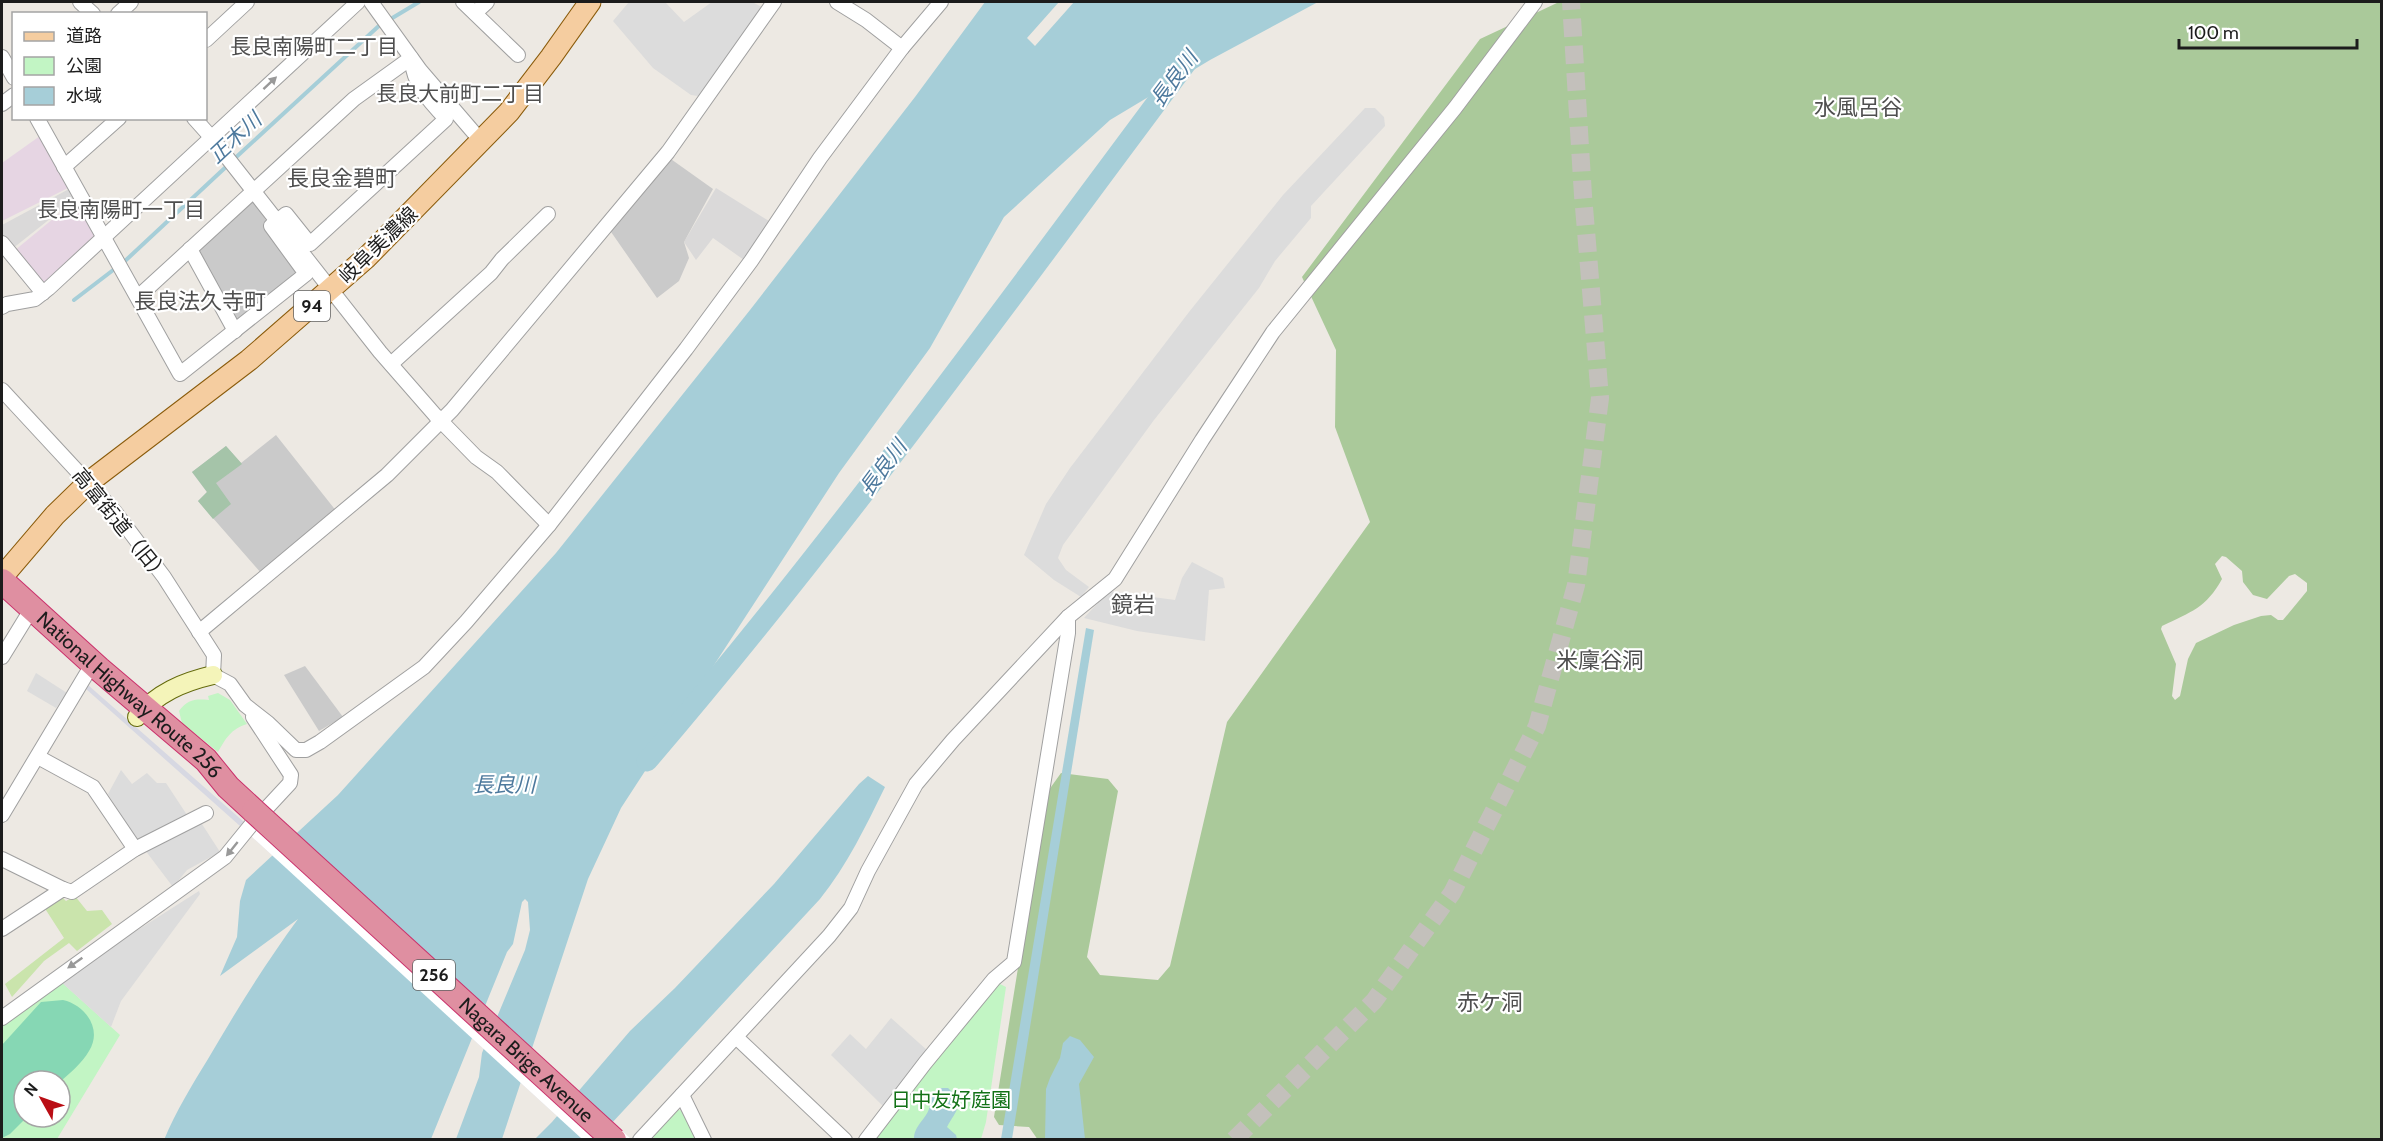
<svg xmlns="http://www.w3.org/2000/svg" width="2383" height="1141" font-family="Cabin,'Noto Sans JP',sans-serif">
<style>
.residential{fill:#dad9d9}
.industrial{fill:#e6d5e3}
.religious{fill:#cacaca}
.grass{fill:#cae4ac}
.forest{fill:#aac99a;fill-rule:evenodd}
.cemetery{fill:#a5c4a9}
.park{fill:#c2f5c4;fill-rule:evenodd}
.pitch{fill:#86d7b4}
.parking{fill:#dcdcdc}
.plaza{fill:#d7d8e2}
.water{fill:#a6ced8}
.pier{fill:#fff}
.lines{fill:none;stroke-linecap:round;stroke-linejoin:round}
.stream{stroke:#a6ced8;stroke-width:4}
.river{stroke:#a6ced8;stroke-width:21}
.secondary-tunnel{stroke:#c3c0bb;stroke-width:18;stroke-dasharray:18 9;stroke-linecap:butt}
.street-casing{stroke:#a0a0a0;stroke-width:16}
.secondary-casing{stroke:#646a0c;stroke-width:20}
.primary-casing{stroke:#8a5b0b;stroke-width:23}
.highway-casing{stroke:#ca306b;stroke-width:26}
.street{stroke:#fff;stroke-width:14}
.secondary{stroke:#f4f4b9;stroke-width:18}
.primary{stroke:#f5cda0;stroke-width:21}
.highway{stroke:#df8fa1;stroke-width:24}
.highway-bridge-casing{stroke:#ca306b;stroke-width:26;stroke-linecap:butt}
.highway-bridge{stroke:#df8fa1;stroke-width:24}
.oneway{fill:#999}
.labels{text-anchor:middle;stroke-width:4.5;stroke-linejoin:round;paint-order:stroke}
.shield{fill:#fff;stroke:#606060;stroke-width:1.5}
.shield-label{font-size:18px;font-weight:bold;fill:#1c1c1c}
.street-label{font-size:20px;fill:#1c1c1c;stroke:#fff}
.park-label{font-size:20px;fill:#137217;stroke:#fff}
.neighbourhood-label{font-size:21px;fill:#4f4f4f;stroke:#fff}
.water-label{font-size:21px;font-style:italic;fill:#4d799d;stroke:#fff}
.quarter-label{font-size:22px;fill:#4f4f4f;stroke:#fff}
</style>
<rect width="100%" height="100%" fill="#ede9e3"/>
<!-- residential -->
<g class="residential">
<polygon points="716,188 769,221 744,260 713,238 696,260 684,242"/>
<polygon points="69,189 75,199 12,249 2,236 2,225"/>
</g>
<!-- industrial -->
<g class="industrial">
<polygon points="40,136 68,188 2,221 2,163"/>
<polygon points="76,200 97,234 44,284 14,251"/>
</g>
<!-- religious -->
<g class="religious">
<polygon points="668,157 713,189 684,242 689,258 679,281 657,298 609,229"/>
<polygon points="252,199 301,273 237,321 199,250"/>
<polygon points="276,435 337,512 262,574 198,501 207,492 192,472 226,446 241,463"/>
<polygon points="305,666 343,717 319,731 284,675"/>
</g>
<!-- grass -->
<polygon class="grass" points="61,896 66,901 75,896 87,911 102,910 112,924 77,951 69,943 44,961 12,997 5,984 64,938 44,907"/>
<!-- forest -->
<path class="forest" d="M1559,2H2381V1139L1038,1140L1029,1127L999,1125L994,1117L1046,794L1061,773L1108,779L1118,791L1087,957L1100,975L1158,980L1170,966L1227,722L1370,522L1335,427L1336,350L1302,277L1480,39ZM2222,556L2226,557L2242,571L2243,582L2253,595L2267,599L2289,576L2295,574L2307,583V591L2283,620H2278L2271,615L2261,616L2234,625L2196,643L2188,659L2180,696L2175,700L2172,696L2176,664L2161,629L2162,626C2191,612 2206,608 2222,579L2215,564Z"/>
<!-- cemetery -->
<polygon class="cemetery" points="226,446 242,464 216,483 231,504 213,519 198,501 207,492 192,472"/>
<!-- park -->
<g class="park">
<path d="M218,693L230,700L247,724C231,729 226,738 218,752L182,723L179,711C188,699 195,699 209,700L208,696Z"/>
<path d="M59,980L120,1035L57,1139L2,1140V1024ZM24,1081H60V1117H24Z"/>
<polygon points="998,983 1006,987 986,1122 981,1139 871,1140"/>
<polygon points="674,1109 683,1111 698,1139 655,1139 651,1135"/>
</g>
<!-- pitch -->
<path class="pitch" d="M63,1000C85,1005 103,1029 89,1051C82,1063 70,1073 60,1082L24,1081V1117H27L10,1134L2,1138V1045L41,1002Z"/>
<!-- parking -->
<g class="parking">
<polygon points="629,2 665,2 684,22 712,2 752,2 762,7 698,96 691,95 653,68 613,21"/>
<polygon points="1365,108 1375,108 1384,117 1385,126 1311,206 1311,218 1275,261 1259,288 1154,420 1063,545 1058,558 1066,570 1089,587 1081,597 1054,580 1024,555 1046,504 1070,468 1189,312 1283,195"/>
<polygon points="1192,562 1223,578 1225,588 1209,590 1205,641 1137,631 1084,618 1109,591 1175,600 1182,578"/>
<polygon points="36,673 67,693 56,708 27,691"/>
<polygon points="121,770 132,784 147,773 157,783 166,783 187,815 143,843 136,841 108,794"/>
<polygon points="200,821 220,852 187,870 173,887 145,850"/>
<polygon points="199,891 200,894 121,1001 111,1027 59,980"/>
<polygon points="891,1018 928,1051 883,1106 831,1055 850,1034 866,1049"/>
</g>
<!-- plaza -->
<polygon class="plaza" points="88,685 244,822 591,1139 582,1139 240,826 86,689"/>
<!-- water -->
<g class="water">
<path d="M985,2H1059L1027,38L1035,46L1074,2H1318L1210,60L1110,120L1004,217L930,348L839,473L621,808L588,879L502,1139H456L479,1077L482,1053L525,950L530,930L528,902L525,899L522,902L513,944L507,952L431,1139L164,1140C176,1111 192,1085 208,1059C236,1011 265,964 298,919L220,976L237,937L240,901L246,880L338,795L556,553L750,310L915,97Z"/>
<polygon points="1086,628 1094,630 1012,1139 1001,1139"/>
<path d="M868,776L885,787C866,826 847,865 820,899L597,1139L534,1140L552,1122L630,1031L675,988L774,884L859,784Z"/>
<polygon points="1070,1036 1080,1040 1094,1057 1079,1084 1085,1139 1045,1139 1046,1089 1050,1078 1060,1058 1063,1043"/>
<path d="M940,1088H948C966,1105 956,1110 947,1127L956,1135L957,1139H914C914,1126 925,1120 929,1109C932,1100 930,1093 940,1088Z"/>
</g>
<!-- pier -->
<polygon class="pier" points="261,803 631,1139 582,1139 240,826"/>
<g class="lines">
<!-- stream -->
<g class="stream">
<polyline points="389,20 419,2"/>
<polyline points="233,160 382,23"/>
<polyline points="74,300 125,261 228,165"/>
</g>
<!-- river -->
<path class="river" d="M647,761C839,537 1011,297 1187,62"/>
<!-- secondary-tunnel -->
<polyline class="secondary-tunnel" points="1234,1140 1374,1001 1452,893 1537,726 1576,585 1600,398 1583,195 1571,2"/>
<!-- street casing -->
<g class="street-casing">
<g id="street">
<polyline points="80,2 93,14"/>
<polyline points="371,2 420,70 481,141"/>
<polyline points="463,2 518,55"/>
<polyline points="837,2 866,20 902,48"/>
<polyline points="475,13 487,2"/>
<polyline points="118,14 131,2"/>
<polyline points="206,40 247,2"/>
<polyline points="2,57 14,78"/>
<polyline points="2,104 14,95"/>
<path d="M37,118L180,374L306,274L271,226L286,214L310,244L446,119C428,100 414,85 411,58"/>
<polyline points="194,118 211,137 380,352 435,415 476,457 497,472 549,525"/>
<polyline points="64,167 119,118"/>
<polyline points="2,243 43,293"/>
<polyline points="190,249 235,331"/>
<polyline points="138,297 354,99 411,58"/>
<polyline points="2,307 7,304 35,299 49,288 358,2"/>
<polyline points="391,364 491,273 502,259 548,214"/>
<polyline points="2,390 115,512 164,577 214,655 213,675 230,684 245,705 268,723 296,750 306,750 320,742 424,667 466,622 549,525 686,349 751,261 820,158 902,48 941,2"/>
<polyline points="199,632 387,475 452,410 668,152 774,2"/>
<polyline points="2,657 26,618"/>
<polyline points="38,757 93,787 135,849"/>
<polyline points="2,815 87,673"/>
<polyline points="2,859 63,889"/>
<polyline points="2,929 63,889 72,892 135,849 206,813"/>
<polyline points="2,1018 225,857 251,825 290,783 291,775 253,717"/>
<polyline points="736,1037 845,1140"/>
<polyline points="682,1095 704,1140"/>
<polyline points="640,1140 829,936 851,908 868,871 916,784 953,740 1068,617 1115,579 1202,440 1273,332 1455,108 1535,2"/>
<polyline points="866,1140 925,1063 994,979 1014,962 1068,633 1068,617"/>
</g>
</g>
<!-- secondary casing -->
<g class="secondary-casing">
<path id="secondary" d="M137,717C157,693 183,682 213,675"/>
</g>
<!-- primary casing -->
<g class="primary-casing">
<polyline id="primary" points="2,577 55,515 89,482 249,360 367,257 509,112 551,57 590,2"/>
</g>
<!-- highway casing -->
<g class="highway-casing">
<g id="highway">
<path id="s1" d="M2,581L99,669L206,760L228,787L254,811"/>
</g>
</g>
<!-- street -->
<use href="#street" class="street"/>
<!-- secondary -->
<use href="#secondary" class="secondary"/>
<!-- primary -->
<use href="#primary" class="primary"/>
<!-- highway -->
<use href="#highway" class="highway"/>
<!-- highway-bridge casing -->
<g class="highway-bridge-casing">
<g id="highway-bridge">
<path id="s2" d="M254,811L614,1140"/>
</g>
</g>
<!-- highway-bridge -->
<use href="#highway-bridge" class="highway-bridge"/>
</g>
<!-- one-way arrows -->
<defs><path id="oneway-solid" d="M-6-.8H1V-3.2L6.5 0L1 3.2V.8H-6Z" transform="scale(1.5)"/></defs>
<g class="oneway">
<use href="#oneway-solid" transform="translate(270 83) rotate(-43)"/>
<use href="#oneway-solid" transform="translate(232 849) rotate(129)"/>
<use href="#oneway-solid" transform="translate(75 963) rotate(145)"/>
</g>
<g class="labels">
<!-- shield labels -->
<g class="shield">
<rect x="294" y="291" width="36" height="30" rx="4.5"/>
<rect x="413" y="960" width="42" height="30" rx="4.5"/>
</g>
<g class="shield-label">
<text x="312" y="312">94</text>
<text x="434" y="981">256</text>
</g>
<!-- street labels -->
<g class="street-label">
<text transform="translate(378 245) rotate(-44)" y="7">岐阜美濃線</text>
<text transform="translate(121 525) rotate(51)" y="7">高富街道（旧）</text>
<text dy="7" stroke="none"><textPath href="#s1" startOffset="171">National Highway Route 256</textPath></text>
<text dy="7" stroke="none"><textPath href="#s2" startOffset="369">Nagara Brige Avenue</textPath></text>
</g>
<!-- park labels -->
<g class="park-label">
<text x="951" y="1107">日中友好庭園</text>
</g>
<!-- neighbourhood labels -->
<g class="neighbourhood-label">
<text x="314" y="54">長良南陽町二丁目</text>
<text x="460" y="101">長良大前町二丁目</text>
<text x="121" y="217">長良南陽町一丁目</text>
</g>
<!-- water labels -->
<g class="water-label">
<text transform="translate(1174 79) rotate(-53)" y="7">長良川</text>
<text transform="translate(235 138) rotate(-43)" y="7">正木川</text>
<text transform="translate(883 468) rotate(-53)" y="7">長良川</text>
<text x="504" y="792">長良川</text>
</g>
<!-- quarter labels -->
<g class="quarter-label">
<text x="1858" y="115">水風呂谷</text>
<text x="342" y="186">長良金碧町</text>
<text x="200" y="309">長良法久寺町</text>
<text x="1133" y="612">鏡岩</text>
<text x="1600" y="668">米廩谷洞</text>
<text x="1490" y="1010">赤ケ洞</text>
</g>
</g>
<!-- border -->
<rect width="2383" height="1141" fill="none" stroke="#1c1c1c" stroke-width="6"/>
<!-- legend -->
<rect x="12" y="12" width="195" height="108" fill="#ffffff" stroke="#a4a4a4" stroke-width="1.5"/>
<rect x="24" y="32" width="30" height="9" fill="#f5cda0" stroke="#a4a4a4" stroke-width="1.5"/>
<text x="66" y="42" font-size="18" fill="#1c1c1c">道路</text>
<rect x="24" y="57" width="30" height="18" fill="#c2f5c4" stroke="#a4a4a4" stroke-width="1.5"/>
<text x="66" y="72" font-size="18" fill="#1c1c1c">公園</text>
<rect x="24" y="87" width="30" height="18" fill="#a6ced8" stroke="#a4a4a4" stroke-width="1.5"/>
<text x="66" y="102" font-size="18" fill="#1c1c1c">水域</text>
<!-- north arrow -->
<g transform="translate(42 1099) rotate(310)"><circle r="28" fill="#ffffff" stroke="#a4a4a4" stroke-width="1.5"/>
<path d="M0-4.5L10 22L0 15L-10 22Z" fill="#ba0e15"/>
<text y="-9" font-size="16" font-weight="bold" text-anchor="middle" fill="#1c1c1c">N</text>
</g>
<!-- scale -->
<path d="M2179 39v9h178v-9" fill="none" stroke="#1c1c1c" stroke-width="3"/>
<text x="2188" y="39" font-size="18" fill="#1c1c1c" stroke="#ffffff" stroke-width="4.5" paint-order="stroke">100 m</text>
</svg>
